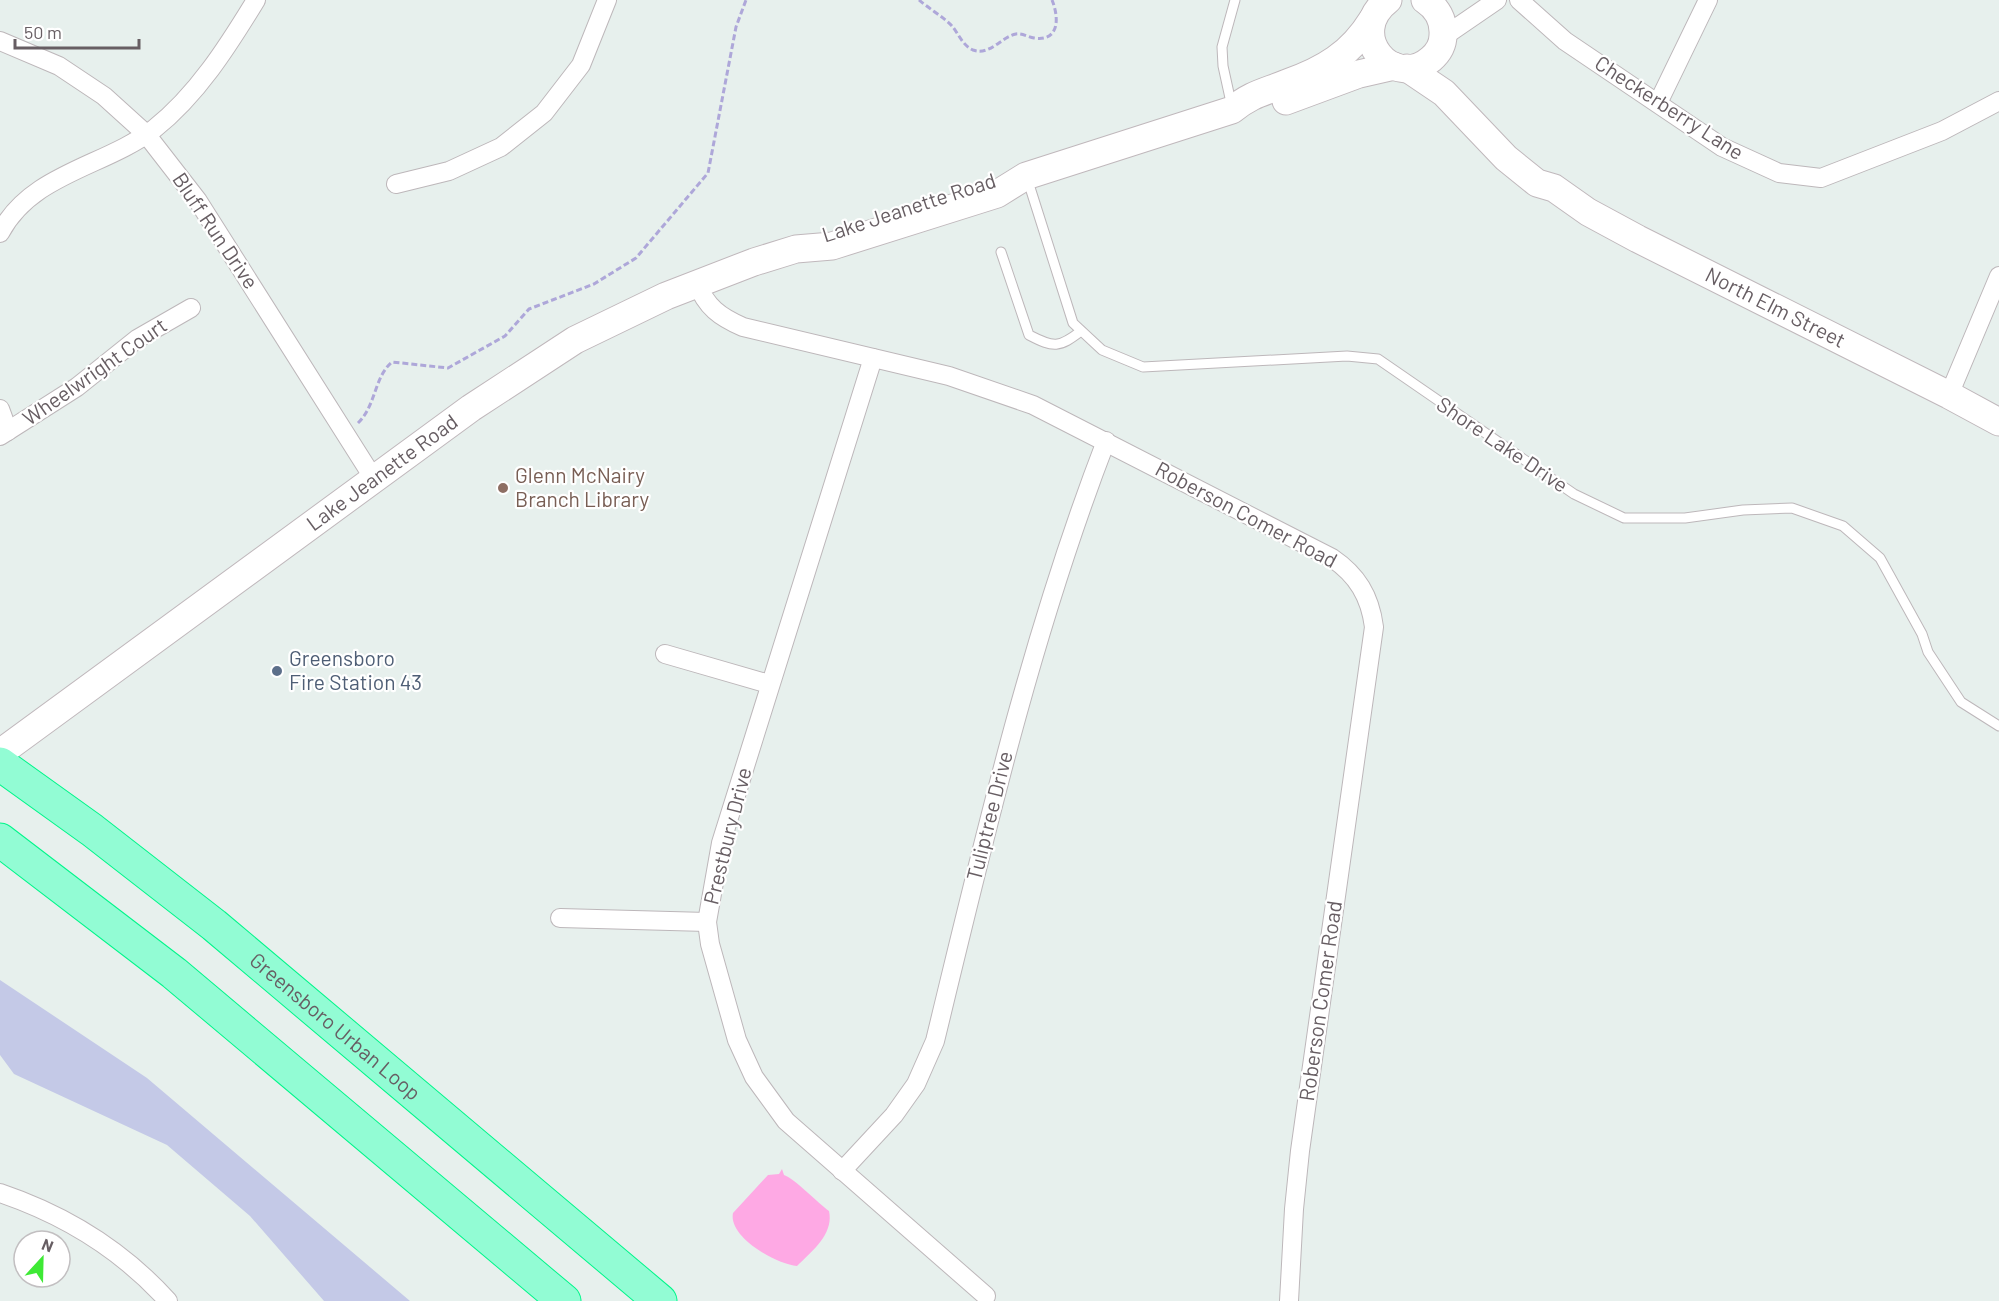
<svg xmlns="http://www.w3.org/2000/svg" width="1999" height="1301" font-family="Barlow,sans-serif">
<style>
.green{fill:#c4c9e7}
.water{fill:#fea9e4}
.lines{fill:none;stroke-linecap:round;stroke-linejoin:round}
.lane-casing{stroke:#bdb7ba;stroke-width:11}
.street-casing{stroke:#bdb7ba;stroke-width:20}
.secondary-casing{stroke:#c0b8bc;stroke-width:29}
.highway-casing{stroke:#01f68a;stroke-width:35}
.path{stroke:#aea7d9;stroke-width:3;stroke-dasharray:6 3;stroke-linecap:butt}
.lane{stroke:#fff;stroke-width:9}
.street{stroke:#fff;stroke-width:18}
.secondary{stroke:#fff;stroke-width:27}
.highway{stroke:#92fcd4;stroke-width:33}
.education-dot{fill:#8d6e63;stroke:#fff;stroke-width:2}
.service-dot{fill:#5c6f8a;stroke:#fff;stroke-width:2}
.labels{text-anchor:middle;stroke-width:4.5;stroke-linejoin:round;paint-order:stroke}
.street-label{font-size:21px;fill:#675e63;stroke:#fff}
.education-label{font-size:21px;fill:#785e54;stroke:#fff;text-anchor:start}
.service-label{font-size:21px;fill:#4e5e75;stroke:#fff;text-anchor:start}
</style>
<rect width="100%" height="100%" fill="#e7f0ed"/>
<!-- green -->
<polygon class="green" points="0,980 147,1078 410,1301 324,1301 250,1216 167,1145 14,1074 0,1055"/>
<!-- water -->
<path class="water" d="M782,1169L784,1175C795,1179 817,1202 829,1211C834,1234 812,1251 797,1266C776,1264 728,1237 733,1213L768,1175L779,1174Z"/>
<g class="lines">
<!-- lane casing -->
<g class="lane-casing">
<g id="lane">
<polyline points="1232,107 1223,66 1222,47 1235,0"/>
<polyline points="1027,178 1073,323 1102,350 1143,367 1347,356 1378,359 1574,494 1624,518 1685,518 1743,510 1792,508 1843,526 1880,558 1922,634 1928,652 1961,702 1999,726"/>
<path d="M1001,252L1029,335C1054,348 1059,348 1081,331"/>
</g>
</g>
<!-- street casing -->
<g class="street-casing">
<g id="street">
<polyline points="1519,0 1565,41 1722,147 1779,173 1821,178 1942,131 1999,101"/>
<polyline points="1443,37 1497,0"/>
<polyline points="0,41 59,66 104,96 146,134 198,201 374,479"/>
<polyline points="1658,103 1708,0"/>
<polyline points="396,184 449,171 501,147 544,113 581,65 607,0"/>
<path d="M0,233C32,173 104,167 154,129C197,95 228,46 256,0"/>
<path d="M697,283C706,307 720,317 743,327L949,376L1033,405L1332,558C1357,575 1370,596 1374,627L1300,1151L1294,1209L1289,1301"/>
<polyline points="873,358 721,843 707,922 710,944 737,1040 754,1077 786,1121 986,1296"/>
<polyline points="1949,395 1999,276"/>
<polyline points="0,409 8,431"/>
<polyline points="0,436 77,387 137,339 191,308"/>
<polyline points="665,654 769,684"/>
<polyline points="560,918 707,922"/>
<path d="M842,1171L894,1115L916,1084L935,1041C984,839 1031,635 1106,441"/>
<path d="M0,1193C65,1215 122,1250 168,1301"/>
</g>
</g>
<!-- secondary casing -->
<g class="secondary-casing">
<g id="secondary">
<path d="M1388,0C1344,34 1393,92 1431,59C1438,53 1443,45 1443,35C1444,20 1437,8 1425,0"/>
<path id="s1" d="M1407,68L1444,93L1506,158L1537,183L1554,188L1588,212L1638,239L1949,395L1999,422"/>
<polyline points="1286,101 1359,74 1394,66"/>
<path id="s2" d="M0,753L471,408L575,340L666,296L754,262L796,249L832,246L997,194L1026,176L1232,110C1251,94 1265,92 1287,83C1324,70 1351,54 1372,20"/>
</g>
</g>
<!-- highway casing -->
<g class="highway-casing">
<g id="highway">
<path id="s3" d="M0,764L92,830L214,925L660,1301"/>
<polyline points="0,840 174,973 564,1301"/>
</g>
</g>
<!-- path -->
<g class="path">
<path d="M919,0C928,8 945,18 952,26C958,33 963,46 973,50C990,56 1001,37 1016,34C1022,33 1028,37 1034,38C1060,42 1059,17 1052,0"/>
<path d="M358,423C376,406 374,377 392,362L448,368L505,336L529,309L594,284L636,258L708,173L736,27L746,0"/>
</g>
<!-- lane -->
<use href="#lane" class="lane"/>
<!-- street -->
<use href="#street" class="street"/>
<!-- secondary -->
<use href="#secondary" class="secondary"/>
<!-- highway -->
<use href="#highway" class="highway"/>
</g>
<!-- markers -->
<circle class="education-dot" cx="503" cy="488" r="6"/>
<circle class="service-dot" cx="277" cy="671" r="6"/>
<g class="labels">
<!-- street labels -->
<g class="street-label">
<text transform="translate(1669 108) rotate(33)" y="7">Checkerberry Lane</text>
<text transform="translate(909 208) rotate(-18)" y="7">Lake Jeanette Road</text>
<text transform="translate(215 231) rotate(56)" y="7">Bluff Run Drive</text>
<text dy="7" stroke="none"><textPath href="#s1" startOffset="444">North Elm Street</textPath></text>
<text transform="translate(95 372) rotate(-35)" y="7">Wheelwright Court</text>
<text transform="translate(1502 445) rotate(34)" y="7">Shore Lake Drive</text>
<text dy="7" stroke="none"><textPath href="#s2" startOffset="474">Lake Jeanette Road</textPath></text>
<text transform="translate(1246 515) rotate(28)" y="7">Roberson Comer Road</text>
<text transform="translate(990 816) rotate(-76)" y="7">Tuliptree Drive</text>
<text transform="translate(728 836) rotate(-76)" y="7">Prestbury Drive</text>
<text transform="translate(1321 1001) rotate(-82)" y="7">Roberson Comer Road</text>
<text dy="7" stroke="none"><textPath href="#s3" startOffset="426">Greensboro Urban Loop</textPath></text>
</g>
<!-- education labels -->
<g class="education-label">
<text x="515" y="483">Glenn McNairy<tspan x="515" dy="24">Branch Library</tspan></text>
</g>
<!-- service labels -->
<g class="service-label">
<text x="289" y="666">Greensboro<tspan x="289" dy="24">Fire Station 43</tspan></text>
</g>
</g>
<!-- north arrow -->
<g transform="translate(42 1259) rotate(22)"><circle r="28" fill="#ffffff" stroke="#c2bfc1" stroke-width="1.5"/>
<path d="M0-4.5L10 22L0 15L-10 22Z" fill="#3ee935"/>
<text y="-9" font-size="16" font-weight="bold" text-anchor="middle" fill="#675e63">N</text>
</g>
<!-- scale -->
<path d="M15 39v9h124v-9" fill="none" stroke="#675e63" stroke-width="3"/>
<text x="24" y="39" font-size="18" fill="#675e63" stroke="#ffffff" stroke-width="4.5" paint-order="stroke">50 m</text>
</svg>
